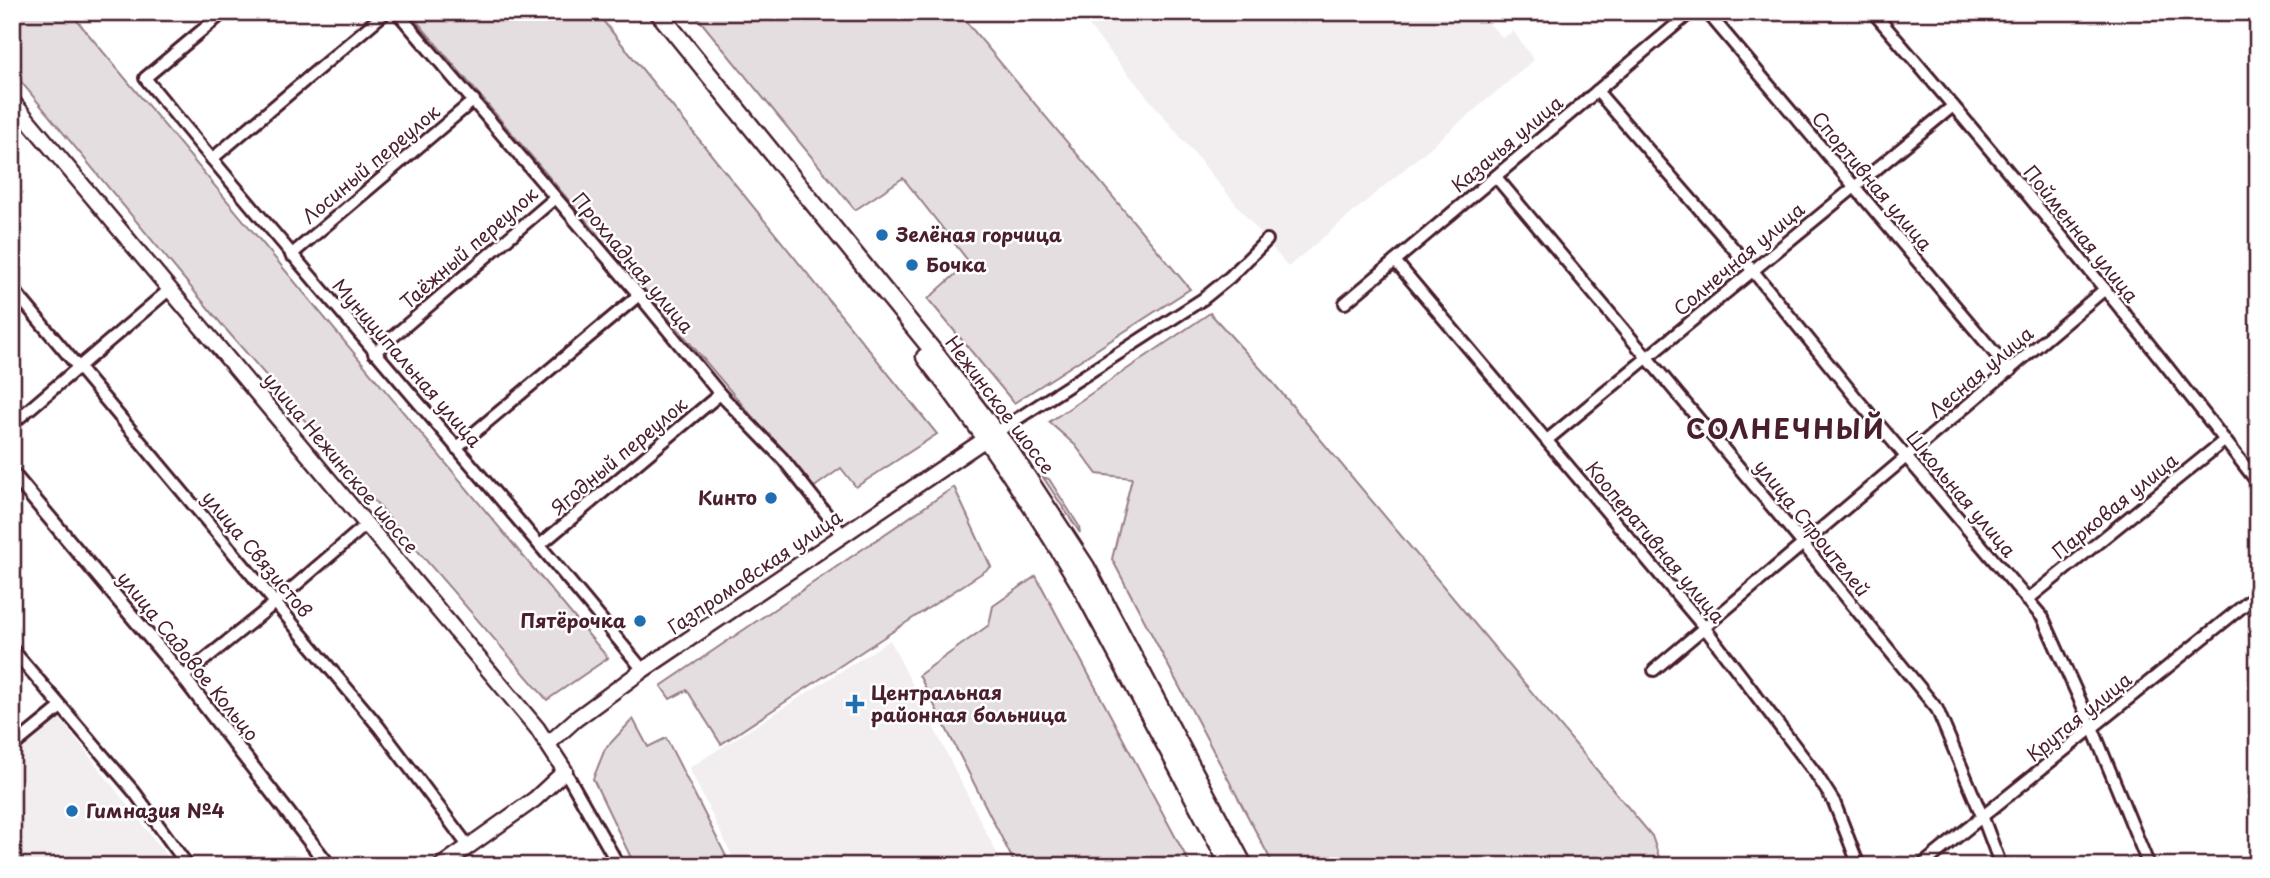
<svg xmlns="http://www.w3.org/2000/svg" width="2270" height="878" font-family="'Playpen Sans',sans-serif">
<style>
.built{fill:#f2eeef}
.green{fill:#e5dee0;stroke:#987e86;stroke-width:2}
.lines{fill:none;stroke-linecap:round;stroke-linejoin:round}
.minor-casing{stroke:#4a1f2b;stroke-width:16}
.tertiary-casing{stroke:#4a1f2b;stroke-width:18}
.secondary-casing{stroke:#4a1f2b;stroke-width:19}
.primary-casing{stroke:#4a1f2b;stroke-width:21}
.minor{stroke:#fff;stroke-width:10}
.tertiary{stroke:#fff;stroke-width:12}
.secondary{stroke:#fff;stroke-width:14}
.primary{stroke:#fff;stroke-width:16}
.poi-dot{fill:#1f6fb2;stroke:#fff;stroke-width:2.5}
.labels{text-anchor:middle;stroke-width:5;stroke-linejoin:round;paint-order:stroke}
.street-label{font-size:19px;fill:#4a1f2b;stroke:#fff}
.poi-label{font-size:19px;font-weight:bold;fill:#4a1f2b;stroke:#fff;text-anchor:start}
.district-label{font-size:26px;font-weight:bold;letter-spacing:2px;fill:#4a1f2b;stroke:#fff}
</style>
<rect width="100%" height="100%" fill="#fff"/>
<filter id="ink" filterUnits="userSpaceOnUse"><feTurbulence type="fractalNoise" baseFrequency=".0143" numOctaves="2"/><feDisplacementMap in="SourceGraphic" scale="14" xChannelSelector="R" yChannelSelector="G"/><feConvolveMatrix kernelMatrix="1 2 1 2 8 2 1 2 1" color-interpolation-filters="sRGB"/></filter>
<g filter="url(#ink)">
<!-- built -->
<g class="built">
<polygon points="1077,12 1478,12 1503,38 1513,31 1534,60 1288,267"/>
<polygon points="890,640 1003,866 737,866 689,768"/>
<polygon points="59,717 175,866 12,866 12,755"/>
</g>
<!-- green -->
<g class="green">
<polygon points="12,12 70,12 608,658 547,700 223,326 12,71"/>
<polygon points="409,12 596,12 937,434 856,487 841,468 813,488"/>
<polygon points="693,12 958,12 1190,289 1014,403 928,299 969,262 903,178 855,210"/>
<polygon points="1210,313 1270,379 1652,836 1662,866 1274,866 1112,559 1132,478 1097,474 1075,445 1049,422"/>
<polygon points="1043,477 1049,479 1079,526 1080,533"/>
<polygon points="954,487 991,567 721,744 687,690 670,699 661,686"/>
<polygon points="1036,576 1191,866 1016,866 919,675 989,625 993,606"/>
<polygon points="633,719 648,747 666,738 731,866 635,866 593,779 605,749"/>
</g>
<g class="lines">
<!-- minor casing -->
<g class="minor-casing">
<g id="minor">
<path d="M224,12L145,78C308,278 480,470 643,670"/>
<polyline points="397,12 639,295 720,394 782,458 843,535"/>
<polyline points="1707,12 2010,371"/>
<path d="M1873,12C2005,165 2134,322 2258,483"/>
<polyline points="1597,91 1753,271 1857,399 2043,618 2092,727 2149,866"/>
<polyline points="212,159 386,12"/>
<polyline points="1496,177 1803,544 1937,709 1983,818 2001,866"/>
<polyline points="291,255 474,100"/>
<polyline points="1395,261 1704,627 1816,774 1834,802 1859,866"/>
<polyline points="12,288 379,727 469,847"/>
<polyline points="1345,303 1691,12"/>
<polyline points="374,353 555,198"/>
<polyline points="12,424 170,289"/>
<polyline points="997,432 1203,299 1230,277 1267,240"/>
<polyline points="1547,440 1953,106"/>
<polyline points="456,448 639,295"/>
<polyline points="540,545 720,394"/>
<polyline points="2027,600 2225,440"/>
<polyline points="12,649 135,793 188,866"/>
<polyline points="1654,670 2105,289"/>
<polyline points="183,677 275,603 367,524"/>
<polyline points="12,747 61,707"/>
<polyline points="565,771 619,866"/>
<polyline points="1921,866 2258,594"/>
</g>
</g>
<!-- tertiary casing -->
<g class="tertiary-casing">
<polyline id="tertiary" points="12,473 183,677 329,866"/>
</g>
<!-- secondary casing -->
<g class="secondary-casing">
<g id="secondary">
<polyline points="12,101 537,728 565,771 535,799 441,866"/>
<polyline points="548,744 576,719 643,670 987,438"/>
</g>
</g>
<!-- primary casing -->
<g class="primary-casing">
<g id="primary">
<polyline points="658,12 938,357 1010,451 1086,567 1244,866"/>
<path d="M925,357C982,429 1032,504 1079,583L1230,866"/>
</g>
</g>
<!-- minor -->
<use href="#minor" class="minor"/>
<!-- tertiary -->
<use href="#tertiary" class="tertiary"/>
<!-- secondary -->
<use href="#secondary" class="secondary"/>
<!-- primary -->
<use href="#primary" class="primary"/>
</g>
</g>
<!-- markers -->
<g class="poi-dot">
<circle cx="882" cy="235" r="7"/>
<circle cx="912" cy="265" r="7"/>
<circle cx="771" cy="498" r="7"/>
<circle cx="640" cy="621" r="7"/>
<path d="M851.5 693.5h7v7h7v7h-7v7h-7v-7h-7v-7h7z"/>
<circle cx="72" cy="811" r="7"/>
</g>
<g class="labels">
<!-- street labels -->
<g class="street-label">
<text transform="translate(1507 144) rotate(-40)" y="7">Казачья улица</text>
<text transform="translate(371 164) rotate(-40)" y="7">Лосиный переулок</text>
<text transform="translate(1872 181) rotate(50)" y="7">Спортивная улица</text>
<text transform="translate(2081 234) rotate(51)" y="7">Пойменная улица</text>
<text transform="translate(469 248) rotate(-41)" y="7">Таёжный переулок</text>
<text transform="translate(1739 259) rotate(-40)" y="7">Солнечная улица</text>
<text transform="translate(633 263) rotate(50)" y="7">Прохладная улица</text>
<text transform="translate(407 363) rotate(49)" y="7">Муниципальная улица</text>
<text transform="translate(1981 372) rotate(-40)" y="7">Лесная улица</text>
<text transform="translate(1000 405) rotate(53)" y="7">Нежинское шоссе</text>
<text transform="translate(619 456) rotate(-40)" y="7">Ягодный переулок</text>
<text transform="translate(341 463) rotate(50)" y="7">улица Нежинское шоссе</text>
<text transform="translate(1961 494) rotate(50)" y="7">Школьная улица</text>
<text transform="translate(2115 506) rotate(-39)" y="7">Парковая улица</text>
<text transform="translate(1812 528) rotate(51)" y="7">улица Строителей</text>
<text transform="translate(1655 542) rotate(50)" y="7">Кооперативная улица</text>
<text transform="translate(257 554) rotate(50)" y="7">улица Связистов</text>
<text transform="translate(755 572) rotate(-34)" y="7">Газпромовская улица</text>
<text transform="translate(188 656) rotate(51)" y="7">улица Садовое Кольцо</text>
<text transform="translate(2079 717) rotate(-39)" y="7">Крутая улица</text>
</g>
<!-- poi labels -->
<g class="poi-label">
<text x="896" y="242">Зелёная горчица</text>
<text x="926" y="272">Бочка</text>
<text x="757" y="505" text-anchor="end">Кинто</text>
<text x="626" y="628" text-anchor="end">Пятёрочка</text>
<text x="871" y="700">Центральная<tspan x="871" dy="22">районная больница</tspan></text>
<text x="86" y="818">Гимназия №4</text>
</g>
<!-- district labels -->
<g class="district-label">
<text x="1786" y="439">СОЛНЕЧНЫЙ</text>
</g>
</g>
<!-- margin -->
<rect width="2270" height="878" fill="none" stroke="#fff" stroke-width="42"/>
<rect x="21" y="21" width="2228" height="836" fill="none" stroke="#4a1f2b" stroke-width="2.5" filter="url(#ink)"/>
</svg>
